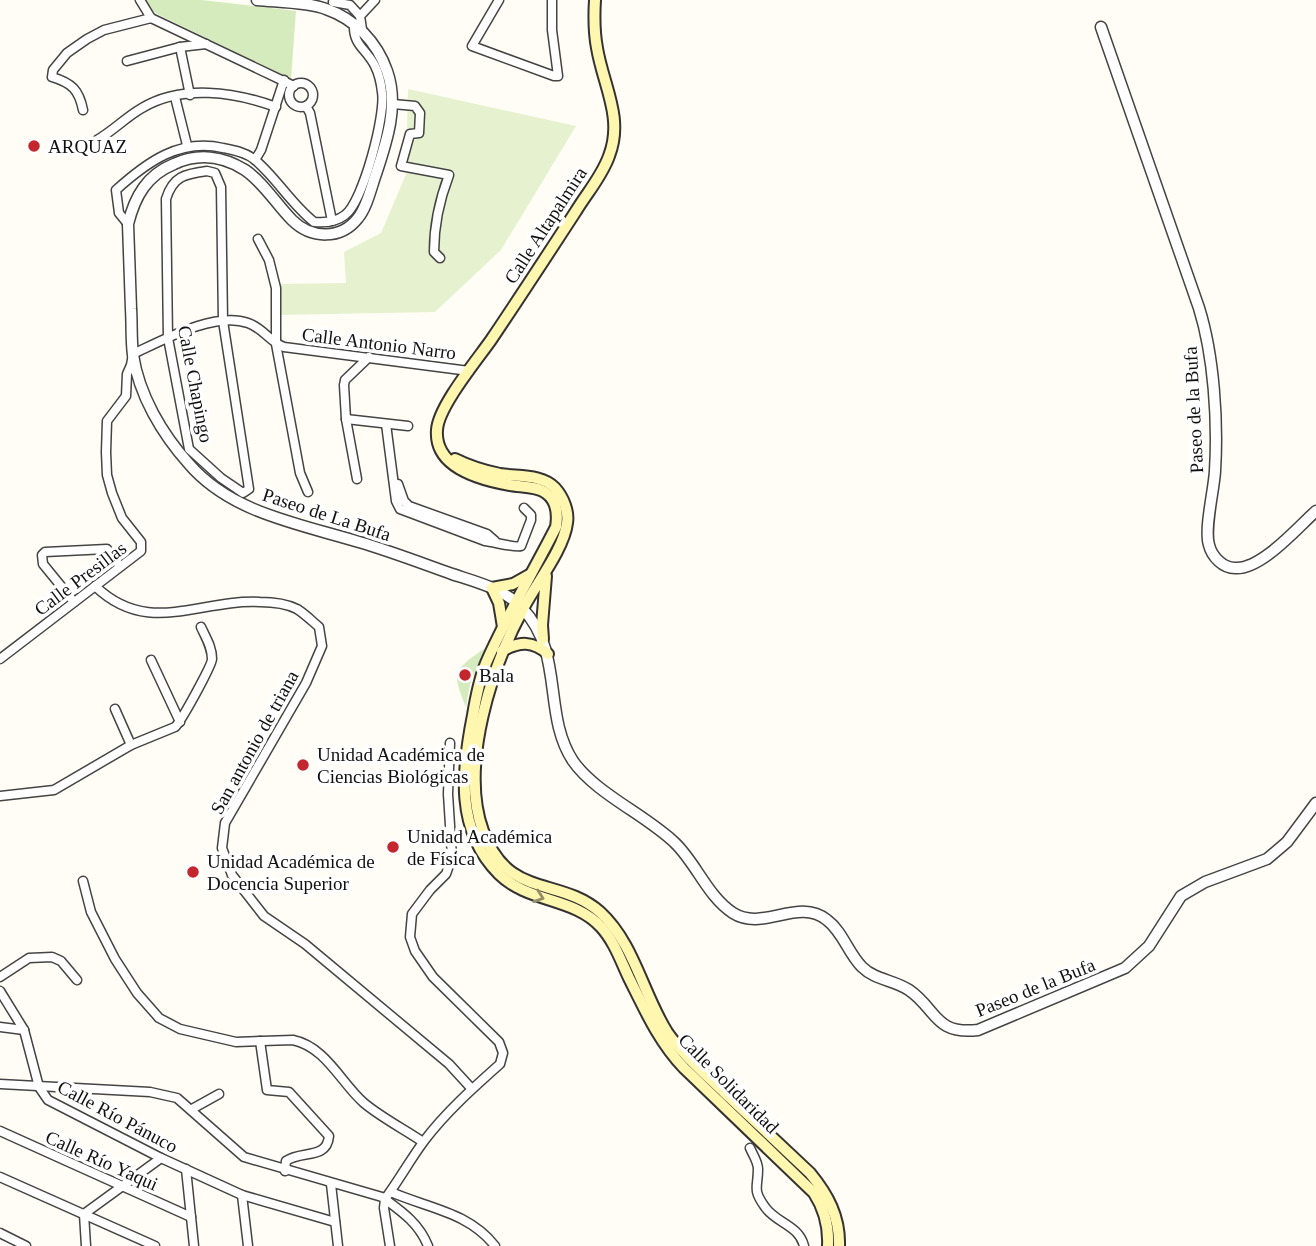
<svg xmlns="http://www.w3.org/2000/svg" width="1316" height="1246" font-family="'Times New Roman',serif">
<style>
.green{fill:#d5ebbd}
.pitch{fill:#e6f2cf}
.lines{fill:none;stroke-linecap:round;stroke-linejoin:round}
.minor-casing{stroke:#444;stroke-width:11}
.tertiary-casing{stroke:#444;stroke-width:13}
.secondary-casing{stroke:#333;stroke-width:14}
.minor{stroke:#fff;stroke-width:8}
.tertiary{stroke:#fff;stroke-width:10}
.secondary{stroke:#fff6b0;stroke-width:10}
.oneway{stroke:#948f68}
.poi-dot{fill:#c4262e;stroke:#fff;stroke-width:2.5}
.labels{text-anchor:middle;stroke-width:7;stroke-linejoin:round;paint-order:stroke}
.poi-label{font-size:19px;fill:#111;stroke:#fff;text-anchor:start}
.street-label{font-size:19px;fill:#111;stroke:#fff}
</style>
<rect width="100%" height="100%" fill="#fffdf5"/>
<!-- green -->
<g class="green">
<polygon points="145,0 202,0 296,11 291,79 157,14 148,7"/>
<path d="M485,648L470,684L466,707C451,671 454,670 485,648Z"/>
</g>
<!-- pitch -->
<polygon class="pitch" points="408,89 576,126 501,250 435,312 279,315 280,284 346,283 344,252 381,233 407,172 397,170 407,133"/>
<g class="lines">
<!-- minor casing -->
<g class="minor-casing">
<g id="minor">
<polyline points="140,0 151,18"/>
<polyline points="499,0 472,46 554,76 558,76 552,30 552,0"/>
<polyline points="333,2 350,5 360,16"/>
<polyline points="362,29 360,16 375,0"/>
<polyline points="180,47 190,95"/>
<polyline points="127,61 180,47 206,44"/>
<circle cx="301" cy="95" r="12"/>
<polyline points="175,97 187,145"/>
<path d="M393,104L415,106L420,113L419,133L410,134L401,166L449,175C439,201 434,224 434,252L440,258"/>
<polyline points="306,106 310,113 332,221"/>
<path d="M83,110C79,90 72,83 52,77L53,70L67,53L87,39L104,30L151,18L294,86"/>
<path d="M97,140C113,131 126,117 142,108C182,84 235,92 276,107"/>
<polyline points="255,160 261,150 284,80"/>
<path d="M207,171L215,173L221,187L223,321L249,489L243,493L221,478L189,449L168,338L166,199C173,176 185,174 207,171Z"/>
<path d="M128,224L119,213L116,190C147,162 180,138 223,148C233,150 245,152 254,159C276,177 291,204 314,222C325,223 336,222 345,215C363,202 386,114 382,92C381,83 379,74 375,66C366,48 353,46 354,24"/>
<polyline points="258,239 269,260 276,288 276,344 300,473 308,492"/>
<polyline points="346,419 408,426"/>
<path d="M386,424L396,501L400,509L485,541C494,542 515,548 521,546L531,520V515L524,508"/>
<polyline points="357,479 346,419 344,385 345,380 369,357"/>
<polyline points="398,484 404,501 409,506 487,534 495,541"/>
<path d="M95,586C148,637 198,599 260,602C272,602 287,604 297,609C305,614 312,621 319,627L322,646L306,683L225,823L222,848L232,875L264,916L305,944L449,1064L471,1088"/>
<polyline points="74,602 43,564 42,555 45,552 107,549 120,566"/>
<path d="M0,659L141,551V542L122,518L112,493L107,475L106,452L107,421L126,396L127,374L131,365L133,354C163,340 215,311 248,323C263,328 270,342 284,347L469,371"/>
<polyline points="151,660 180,722"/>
<polyline points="115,709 131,745"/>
<path d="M0,796L54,790L131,745L175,727C181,722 212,665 212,659C212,647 206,638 201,627"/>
<path d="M83,881L91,912L115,959L137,993L159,1018L180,1029L236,1042L293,1040C326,1047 341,1083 364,1103C382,1118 404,1129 423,1142"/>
<polyline points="0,977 29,958 52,957 61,961 77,980"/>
<polyline points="0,991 24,1030 39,1087 48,1100 161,1158 242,1195 335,1222"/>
<polyline points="0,1027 24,1030"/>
<path d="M260,1041L267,1090L289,1092L329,1136C327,1160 301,1150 286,1161L285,1171"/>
<path d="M0,1084L150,1092L177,1098L244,1157L382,1197C401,1211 419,1223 428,1246"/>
<polyline points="192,1109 219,1094"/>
<polyline points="0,1131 191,1217"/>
<path d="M750,1148C753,1155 758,1162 758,1169C758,1188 752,1189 765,1207C776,1223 799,1225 804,1246"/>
<polyline points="186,1169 194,1246"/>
<polyline points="0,1177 155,1246"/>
<polyline points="331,1184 338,1246"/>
<path d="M391,1192C427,1208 469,1212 495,1246"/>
<polyline points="242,1195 248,1246"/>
<polyline points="0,1233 26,1246"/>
<polyline points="86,1246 84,1214 161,1158"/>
<path d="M390,1246L384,1208L385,1199C399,1180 410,1160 424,1141C446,1112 473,1088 500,1064L503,1053L499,1042L433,977L415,951L410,937L412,914L430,890L446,874L452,857L448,794L450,743"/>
</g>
</g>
<!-- tertiary casing -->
<g class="tertiary-casing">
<g id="tertiary">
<path d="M257,0C277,2 308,2 326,9C355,19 377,42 387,71C399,105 387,141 376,174C371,188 367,207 358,218C341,240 311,239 292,220C277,205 263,182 245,170C223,156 198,153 174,164C147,175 135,196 128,224C129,252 130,280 131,309C132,324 131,340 133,355C139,395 162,434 189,464C231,513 300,524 359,542C390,551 421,563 452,574C476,582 505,589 522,608C565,653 542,714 573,761C595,793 646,815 675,843C696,863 708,897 733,913C763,932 798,897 827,920C843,932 848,953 862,967C875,980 894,980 909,990C937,1009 934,1035 978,1030L1125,968L1149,946L1181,896L1205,882L1267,859L1287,842L1316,803"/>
<path d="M1101,27L1199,308C1214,356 1218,421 1215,471C1214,490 1204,529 1209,545C1212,557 1223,568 1235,568C1261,570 1297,528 1316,511"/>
</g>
</g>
<!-- secondary casing -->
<g class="secondary-casing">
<g id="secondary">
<path d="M595,0C594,16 594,32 597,48C603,85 624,118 609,156C602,176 587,193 576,211C548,254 520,297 491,340C477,360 438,407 437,430C434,468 481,480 510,485C521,487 537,486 546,493C557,501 558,515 556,527C533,572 506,617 486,663C479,680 476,697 473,715C462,770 455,830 499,874C528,903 574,897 601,927C614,941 621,961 629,978C645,1010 659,1042 684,1068L814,1193C825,1210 829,1226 828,1246"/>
<path d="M455,459C469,466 485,471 500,474C518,477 542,474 555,488C563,497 569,511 567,523C564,549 536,584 524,607C492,666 459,765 483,831C508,900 559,876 600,912C634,943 643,994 667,1032C683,1055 705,1074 725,1093C754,1120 782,1147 810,1173C828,1195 840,1217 839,1246"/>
<polyline points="503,627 499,603 492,588 513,584 529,575"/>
<polyline points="543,639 542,625 546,576"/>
<path d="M502,651C520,641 533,641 548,654"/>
</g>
</g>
<!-- minor -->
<use href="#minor" class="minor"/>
<!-- tertiary -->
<use href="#tertiary" class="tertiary"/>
<!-- secondary -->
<use href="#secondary" class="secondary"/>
</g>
<!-- one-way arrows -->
<defs><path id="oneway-chevron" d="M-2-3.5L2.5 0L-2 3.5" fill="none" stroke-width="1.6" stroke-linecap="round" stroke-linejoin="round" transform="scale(1.75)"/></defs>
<use class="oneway" href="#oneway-chevron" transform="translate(539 897) rotate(19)"/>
<!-- markers -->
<g class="poi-dot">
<circle cx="34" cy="146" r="7"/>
<circle cx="465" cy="675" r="7"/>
<circle cx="303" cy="765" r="7"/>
<circle cx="393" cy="847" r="7"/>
<circle cx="193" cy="872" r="7"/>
</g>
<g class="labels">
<!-- poi labels -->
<g class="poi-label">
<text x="48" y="153">ARQUAZ</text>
<text x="479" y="682">Bala</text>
<text x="317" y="761">Unidad Académica de<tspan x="317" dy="22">Ciencias Biológicas</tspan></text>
<text x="407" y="843">Unidad Académica<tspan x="407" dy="22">de Física</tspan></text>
<text x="207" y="868">Unidad Académica de<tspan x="207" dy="22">Docencia Superior</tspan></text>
</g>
<!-- street labels -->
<g class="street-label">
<text transform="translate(545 225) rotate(-57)" y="7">Calle Altapalmira</text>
<text transform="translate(379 343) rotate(7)" y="7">Calle Antonio Narro</text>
<text transform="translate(196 384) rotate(79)" y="7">Calle Chapingo</text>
<text transform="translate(1193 410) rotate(-93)" y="7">Paseo de la Bufa</text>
<text transform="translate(327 514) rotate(18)" y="7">Paseo de La Bufa</text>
<text transform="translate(80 578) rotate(-37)" y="7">Calle Presillas</text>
<text transform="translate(254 742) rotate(-61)" y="7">San antonio de triana</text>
<text transform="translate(1035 987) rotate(-22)" y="7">Paseo de la Bufa</text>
<text transform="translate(729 1083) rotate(45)" y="7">Calle Solidaridad</text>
<text transform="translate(118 1116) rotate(28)" y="7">Calle Río Pánuco</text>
<text transform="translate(102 1160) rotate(24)" y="7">Calle Río Yaqui</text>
</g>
</g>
</svg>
